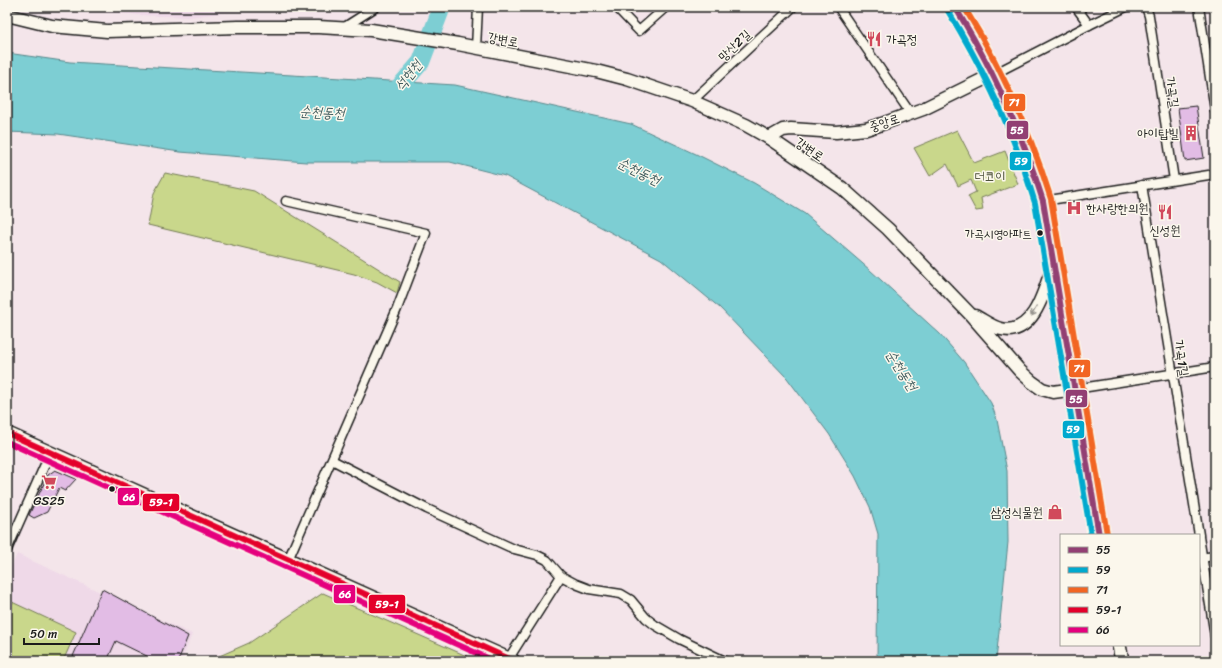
<svg xmlns="http://www.w3.org/2000/svg" width="1222" height="668" font-family="Sriracha,'Poor Story',sans-serif">
<style>
.built{fill:#efd9e8}
.green{fill:#c9d78b;stroke:#727a54}
.water{fill:#7dced3;stroke:#56878a}
.lines{fill:none;stroke-linecap:round;stroke-linejoin:round}
.river{stroke:#7dced3;stroke-width:18}
.building{fill:#e2bce5;stroke:#1c1c1c}
.street-casing{stroke:#1c1c1c;stroke-width:11}
.secondary-casing{stroke:#1c1c1c;stroke-width:15}
.primary-casing{stroke:#1c1c1c;stroke-width:16}
.street{stroke:#fbf7ec;stroke-width:8}
.secondary{stroke:#fbf7ec;stroke-width:12}
.primary{stroke:#fbf7ec;stroke-width:13}
.bus-1-casing{stroke:#fbf7ec;stroke-width:9}
.bus-2-casing{stroke:#fbf7ec;stroke-width:9}
.bus-3-casing{stroke:#fbf7ec;stroke-width:9}
.bus-4-casing{stroke:#fbf7ec;stroke-width:9}
.bus-5-casing{stroke:#fbf7ec;stroke-width:9}
.bus-1{stroke:#923f73;stroke-width:6}
.bus-2{stroke:#00a9ce;stroke-width:6}
.bus-3{stroke:#f26522;stroke-width:6}
.bus-4{stroke:#e4002b;stroke-width:6}
.bus-5{stroke:#e5007d;stroke-width:6}
.oneway{stroke:#97948e}
.bus-dot{fill:#1c1c1c;stroke:#fbf7ec;stroke-width:1.5}
.labels{text-anchor:middle;stroke-width:3;stroke-linejoin:round;paint-order:stroke}
.bus-label{font-size:12px;fill:#1c1c1c;stroke:#fbf7ec;text-anchor:end}
.street-label{font-size:13px;fill:#1c1c1c;stroke:#fbf7ec}
.poi-label{font-size:13px;fill:#1c1c1c;stroke:#fbf7ec;text-anchor:start}
.park-label{font-size:13px;fill:#50543d;stroke:#fbf7ec}
.water-label{font-size:14px;font-style:italic;fill:#3e5a5c;stroke:#fbf7ec}
.line-badge{stroke:#fbf7ec;stroke-width:1.5}
.badge-label{font-size:11px;text-anchor:middle;font-weight:bold;fill:#fff}
</style>
<rect width="100%" height="100%" fill="#f4e5ea"/>
<filter id="ink" filterUnits="userSpaceOnUse"><feTurbulence type="fractalNoise" baseFrequency=".025" numOctaves="2"/><feDisplacementMap in="SourceGraphic" scale="8" xChannelSelector="R" yChannelSelector="G"/><feConvolveMatrix kernelMatrix="1 2 1 2 8 2 1 2 1" color-interpolation-filters="sRGB"/></filter>
<g filter="url(#ink)">
<!-- built -->
<g class="built">
<polygon points="74,7 256,7 255,9 189,17 137,15"/>
<polygon points="17,554 192,634 182,661 7,661 7,576"/>
</g>
<!-- green -->
<g class="green">
<polygon points="957,130 974,163 1005,151 1018,184 981,198 983,210 976,211 968,196 976,192 971,180 958,186 947,164 930,176 914,148"/>
<polygon points="165,173 254,191 400,282 397,293 377,282 354,274 148,225 154,193"/>
<polygon points="323,593 478,661 208,661 249,643"/>
<polygon points="12,602 76,632 63,661 7,661 7,613"/>
</g>
<!-- water -->
<polygon class="water" points="7,53 70,62 292,75 455,85 631,124 696,154 754,183 805,214 870,270 940,334 964,362 991,403 997,420 1007,471 1008,542 996,661 877,661 878,534 870,507 855,476 829,434 787,378 720,308 661,259 505,176 450,162 306,162 180,152 58,134 7,132"/>
<g class="lines">
<!-- river -->
<polyline class="river" points="388,100 421,62 440,12 441,7"/>
</g>
<!-- building -->
<g class="building">
<polygon points="1196,106 1204,158 1185,161 1178,108"/>
<polygon points="55,470 76,479 65,491 59,488 47,512 34,518 29,515 48,475"/>
<polygon points="102,589 188,636 178,661 157,661 116,641 107,661 71,661"/>
</g>
<g class="lines">
<!-- street casing -->
<g class="street-casing">
<g id="street">
<polyline points="616,7 639,31 666,7"/>
<polyline points="838,7 911,114"/>
<polyline points="1076,7 1089,25"/>
<polyline points="1146,7 1149,16 1174,180"/>
<polyline points="1199,7 1215,110"/>
<polyline points="343,28 376,7"/>
<polyline points="476,48 478,7"/>
<polyline points="992,75 1089,25 1126,7"/>
<polyline points="692,101 793,7"/>
<polyline points="1142,185 1199,535"/>
<polyline points="286,201 426,233 397,309 288,560"/>
<polyline points="1043,201 1215,174"/>
<polyline points="1075,389 1215,367"/>
<polyline points="332,460 427,509 514,549 537,555 547,560 561,576 576,584 589,589 621,594 631,600 646,618 655,625 679,639 725,661"/>
<polyline points="1199,537 1215,636"/>
<polyline points="7,550 50,453"/>
<polyline points="1199,558 1215,556"/>
<polyline points="509,658 561,576"/>
</g>
</g>
<!-- secondary casing -->
<g class="secondary-casing">
<g id="secondary">
<polyline points="7,15 52,26 107,31 238,27 318,27 371,30 458,44 596,71 627,79 692,101 746,125 769,138 842,188 888,229 970,314 1020,371 1032,382 1042,389 1053,392 1075,389"/>
<polyline points="769,138 783,130 791,129 836,132 866,129 879,125 923,109 992,75"/>
<path d="M975,316C983,320 992,327 1001,329C1035,337 1046,285 1054,262"/>
<polyline points="7,433 514,661"/>
</g>
</g>
<!-- primary casing -->
<g class="primary-casing">
<g id="primary">
<path d="M955,7C974,37 990,69 1005,102C1020,134 1033,167 1043,201C1063,312 1079,424 1099,535"/>
<polyline points="1119,645 1122,661"/>
</g>
</g>
<!-- street -->
<use href="#street" class="street"/>
<!-- secondary -->
<use href="#secondary" class="secondary"/>
<!-- primary -->
<use href="#primary" class="primary"/>
<!-- bus-1 casing -->
<g class="bus-1-casing">
<path id="bus-1" d="M955,7C992,67 1022,133 1043,201L1099,535"/>
</g>
<!-- bus-2 casing -->
<g class="bus-2-casing">
<path id="bus-2" d="M948,11C985,71 1015,136 1035,203L1091,535"/>
</g>
<!-- bus-3 casing -->
<g class="bus-3-casing">
<path id="bus-3" d="M964,7C1001,66 1030,132 1051,199L1107,534"/>
</g>
<!-- bus-4 casing -->
<g class="bus-4-casing">
<polyline id="bus-4" points="7,433 514,661"/>
</g>
<!-- bus-5 casing -->
<g class="bus-5-casing">
<polyline id="bus-5" points="7,442 494,661"/>
</g>
<!-- bus-1 -->
<use href="#bus-1" class="bus-1"/>
<!-- bus-2 -->
<use href="#bus-2" class="bus-2"/>
<!-- bus-3 -->
<use href="#bus-3" class="bus-3"/>
<!-- bus-4 -->
<use href="#bus-4" class="bus-4"/>
<!-- bus-5 -->
<use href="#bus-5" class="bus-5"/>
</g>
<!-- one-way arrows -->
<defs><path id="oneway-shaft" d="M-6 0H5M1.5-3L5.5 0L1.5 3" fill="none" stroke-width="1.6" stroke-linecap="round" stroke-linejoin="round"/></defs>
<use class="oneway" href="#oneway-shaft" transform="translate(1034 311) rotate(121)"/>
</g>
<!-- icons -->
<defs>
<g id="restaurant-bare" transform="scale(1.2)"><path d="M-5-6h1v4h1v-4h1v4h1v-4h1v5L-1.5 .5V6h-2V.5L-5-1ZM5-6V6H3V1.5H1.5Q1.5-4 5-6Z" fill="#d1495b" stroke="#fbf7ec" stroke-width="2.5" paint-order="stroke"/></g>
<g id="building-bare" transform="scale(1.2)"><path d="M-4-6H4V6H1V3H-1V6H-4ZM-2.5-4.3h1.7v1.8h-1.7ZM.8-4.3h1.7v1.8H.8ZM-2.5-1h1.7V.8h-1.7ZM.8-1h1.7V.8H.8Z" fill="#d1495b" stroke="#fbf7ec" stroke-width="2.5" paint-order="stroke"/></g>
<g id="hospital-bare" transform="scale(1.2)"><path d="M-5-5h3v3.5h4V-5h3V5h-3V1.5h-4V5h-3Z" fill="#d1495b" stroke="#fbf7ec" stroke-width="2.5" paint-order="stroke"/></g>
<g id="supermarket-bare" transform="scale(1.2)"><path d="M-6-5.5h2.5l.6 2H6L4.5 2H-2.5L-4.4-4H-6ZM-1.5 3.2a1.3 1.3 0 1 0 .1 0ZM3 3.2a1.3 1.3 0 1 0 .1 0Z" fill="#d1495b" stroke="#fbf7ec" stroke-width="2.5" paint-order="stroke"/></g>
<g id="shop-bare" transform="scale(1.2)"><path d="M-5-2.5h2.3a2.7 3.5 0 0 1 5.4 0H5L5.5 6h-11ZM-1.5-2.5h3a1.5 2.3 0 0 0-3 0Z" fill="#d1495b" stroke="#fbf7ec" stroke-width="2.5" paint-order="stroke"/></g>
</defs>
<g fill-rule="evenodd">
<use href="#restaurant-bare" x="874" y="39"/>
<use href="#building-bare" x="1191" y="133"/>
<use href="#hospital-bare" x="1074" y="208"/>
<use href="#restaurant-bare" x="1165" y="212"/>
<use href="#supermarket-bare" x="49" y="482"/>
<use href="#shop-bare" x="1055" y="512"/>
</g>
<!-- markers -->
<g class="bus-dot">
<circle cx="1040" cy="233" r="3.5"/>
<circle cx="112" cy="489" r="3.5"/>
</g>
<g class="labels">
<!-- bus labels -->
<g class="bus-label">
<text x="1032" y="238">가곡시영아파트</text>
</g>
<!-- street labels -->
<g class="street-label">
<text transform="translate(503 39) rotate(11)" y="5">강변로</text>
<text transform="translate(734 45) rotate(-43)" y="5">망산2길</text>
<text transform="translate(1173 92) rotate(82)" y="5">가곡길</text>
<text transform="translate(884 122) rotate(-18)" y="5">중앙로</text>
<text transform="translate(810 149) rotate(34)" y="5">강변로</text>
<text transform="translate(1182 358) rotate(81)" y="5">가곡1길</text>
</g>
<!-- poi labels -->
<g class="poi-label">
<text x="886" y="44">가곡정</text>
<text x="1179" y="138" text-anchor="end">아이탑빌</text>
<text x="1086" y="213">한사랑한의원</text>
<text x="1165" y="235" text-anchor="middle">신성원</text>
<text x="49" y="505" text-anchor="middle">GS25</text>
<text x="1043" y="517" text-anchor="end">삼성식물원</text>
</g>
<!-- park labels -->
<g class="park-label">
<text x="990" y="181">더코이</text>
</g>
<!-- water labels -->
<g class="water-label">
<text transform="translate(408 75) rotate(-52)" y="5">석현천</text>
<text transform="translate(322 112) rotate(3)" y="5">순천동천</text>
<text transform="translate(639 171) rotate(26)" y="5">순천동천</text>
<text transform="translate(902 370) rotate(58)" y="5">순천동천</text>
</g>
</g>
<g class="line-badge">
<rect x="1003" y="93" width="23" height="19" rx="4" fill="#f26522"/>
<rect x="1006" y="120" width="23" height="20" rx="4" fill="#923f73"/>
<rect x="1009" y="151" width="23" height="20" rx="4" fill="#00a9ce"/>
<rect x="1068" y="359" width="23" height="19" rx="4" fill="#f26522"/>
<rect x="1065" y="389" width="23" height="19" rx="4" fill="#923f73"/>
<rect x="1062" y="420" width="23" height="19" rx="4" fill="#00a9ce"/>
<rect x="117" y="487" width="23" height="19" rx="4" fill="#e5007d"/>
<rect x="142" y="493" width="38" height="19" rx="4" fill="#e4002b"/>
<rect x="333" y="584" width="23" height="20" rx="4" fill="#e5007d"/>
<rect x="368" y="594" width="38" height="20" rx="4" fill="#e4002b"/>
</g>
<g class="badge-label">
<text x="1014" y="106">71</text>
<text x="1017" y="134">55</text>
<text x="1021" y="165">59</text>
<text x="1079" y="372">71</text>
<text x="1076" y="403">55</text>
<text x="1073" y="433">59</text>
<text x="129" y="501">66</text>
<text x="161" y="506">59-1</text>
<text x="345" y="598">66</text>
<text x="387" y="608">59-1</text>
</g>
<!-- margin -->
<rect width="1222" height="668" fill="none" stroke="#fbf7ec" stroke-width="24"/>
<rect x="12" y="12" width="1198" height="644" fill="none" stroke="#1c1c1c" stroke-width="1.5" filter="url(#ink)"/>
<!-- legend -->
<rect x="1060" y="534" width="140" height="112" fill="#fbf7ec" stroke="#a29f99"/>
<rect x="1068" y="547" width="20" height="6" fill="#923f73" stroke="#a29f99"/>
<text x="1096" y="554" font-size="12" fill="#1c1c1c">55</text>
<rect x="1068" y="567" width="20" height="6" fill="#00a9ce" stroke="#a29f99"/>
<text x="1096" y="574" font-size="12" fill="#1c1c1c">59</text>
<rect x="1068" y="587" width="20" height="6" fill="#f26522" stroke="#a29f99"/>
<text x="1096" y="594" font-size="12" fill="#1c1c1c">71</text>
<rect x="1068" y="607" width="20" height="6" fill="#e4002b" stroke="#a29f99"/>
<text x="1096" y="614" font-size="12" fill="#1c1c1c">59-1</text>
<rect x="1068" y="627" width="20" height="6" fill="#e5007d" stroke="#a29f99"/>
<text x="1096" y="634" font-size="12" fill="#1c1c1c">66</text>
<!-- scale -->
<path d="M24 638v6h75v-6" fill="none" stroke="#1c1c1c" stroke-width="2"/>
<text x="30" y="638" font-size="12" fill="#1c1c1c" stroke="#fbf7ec" stroke-width="3" paint-order="stroke">50 m</text>
</svg>
